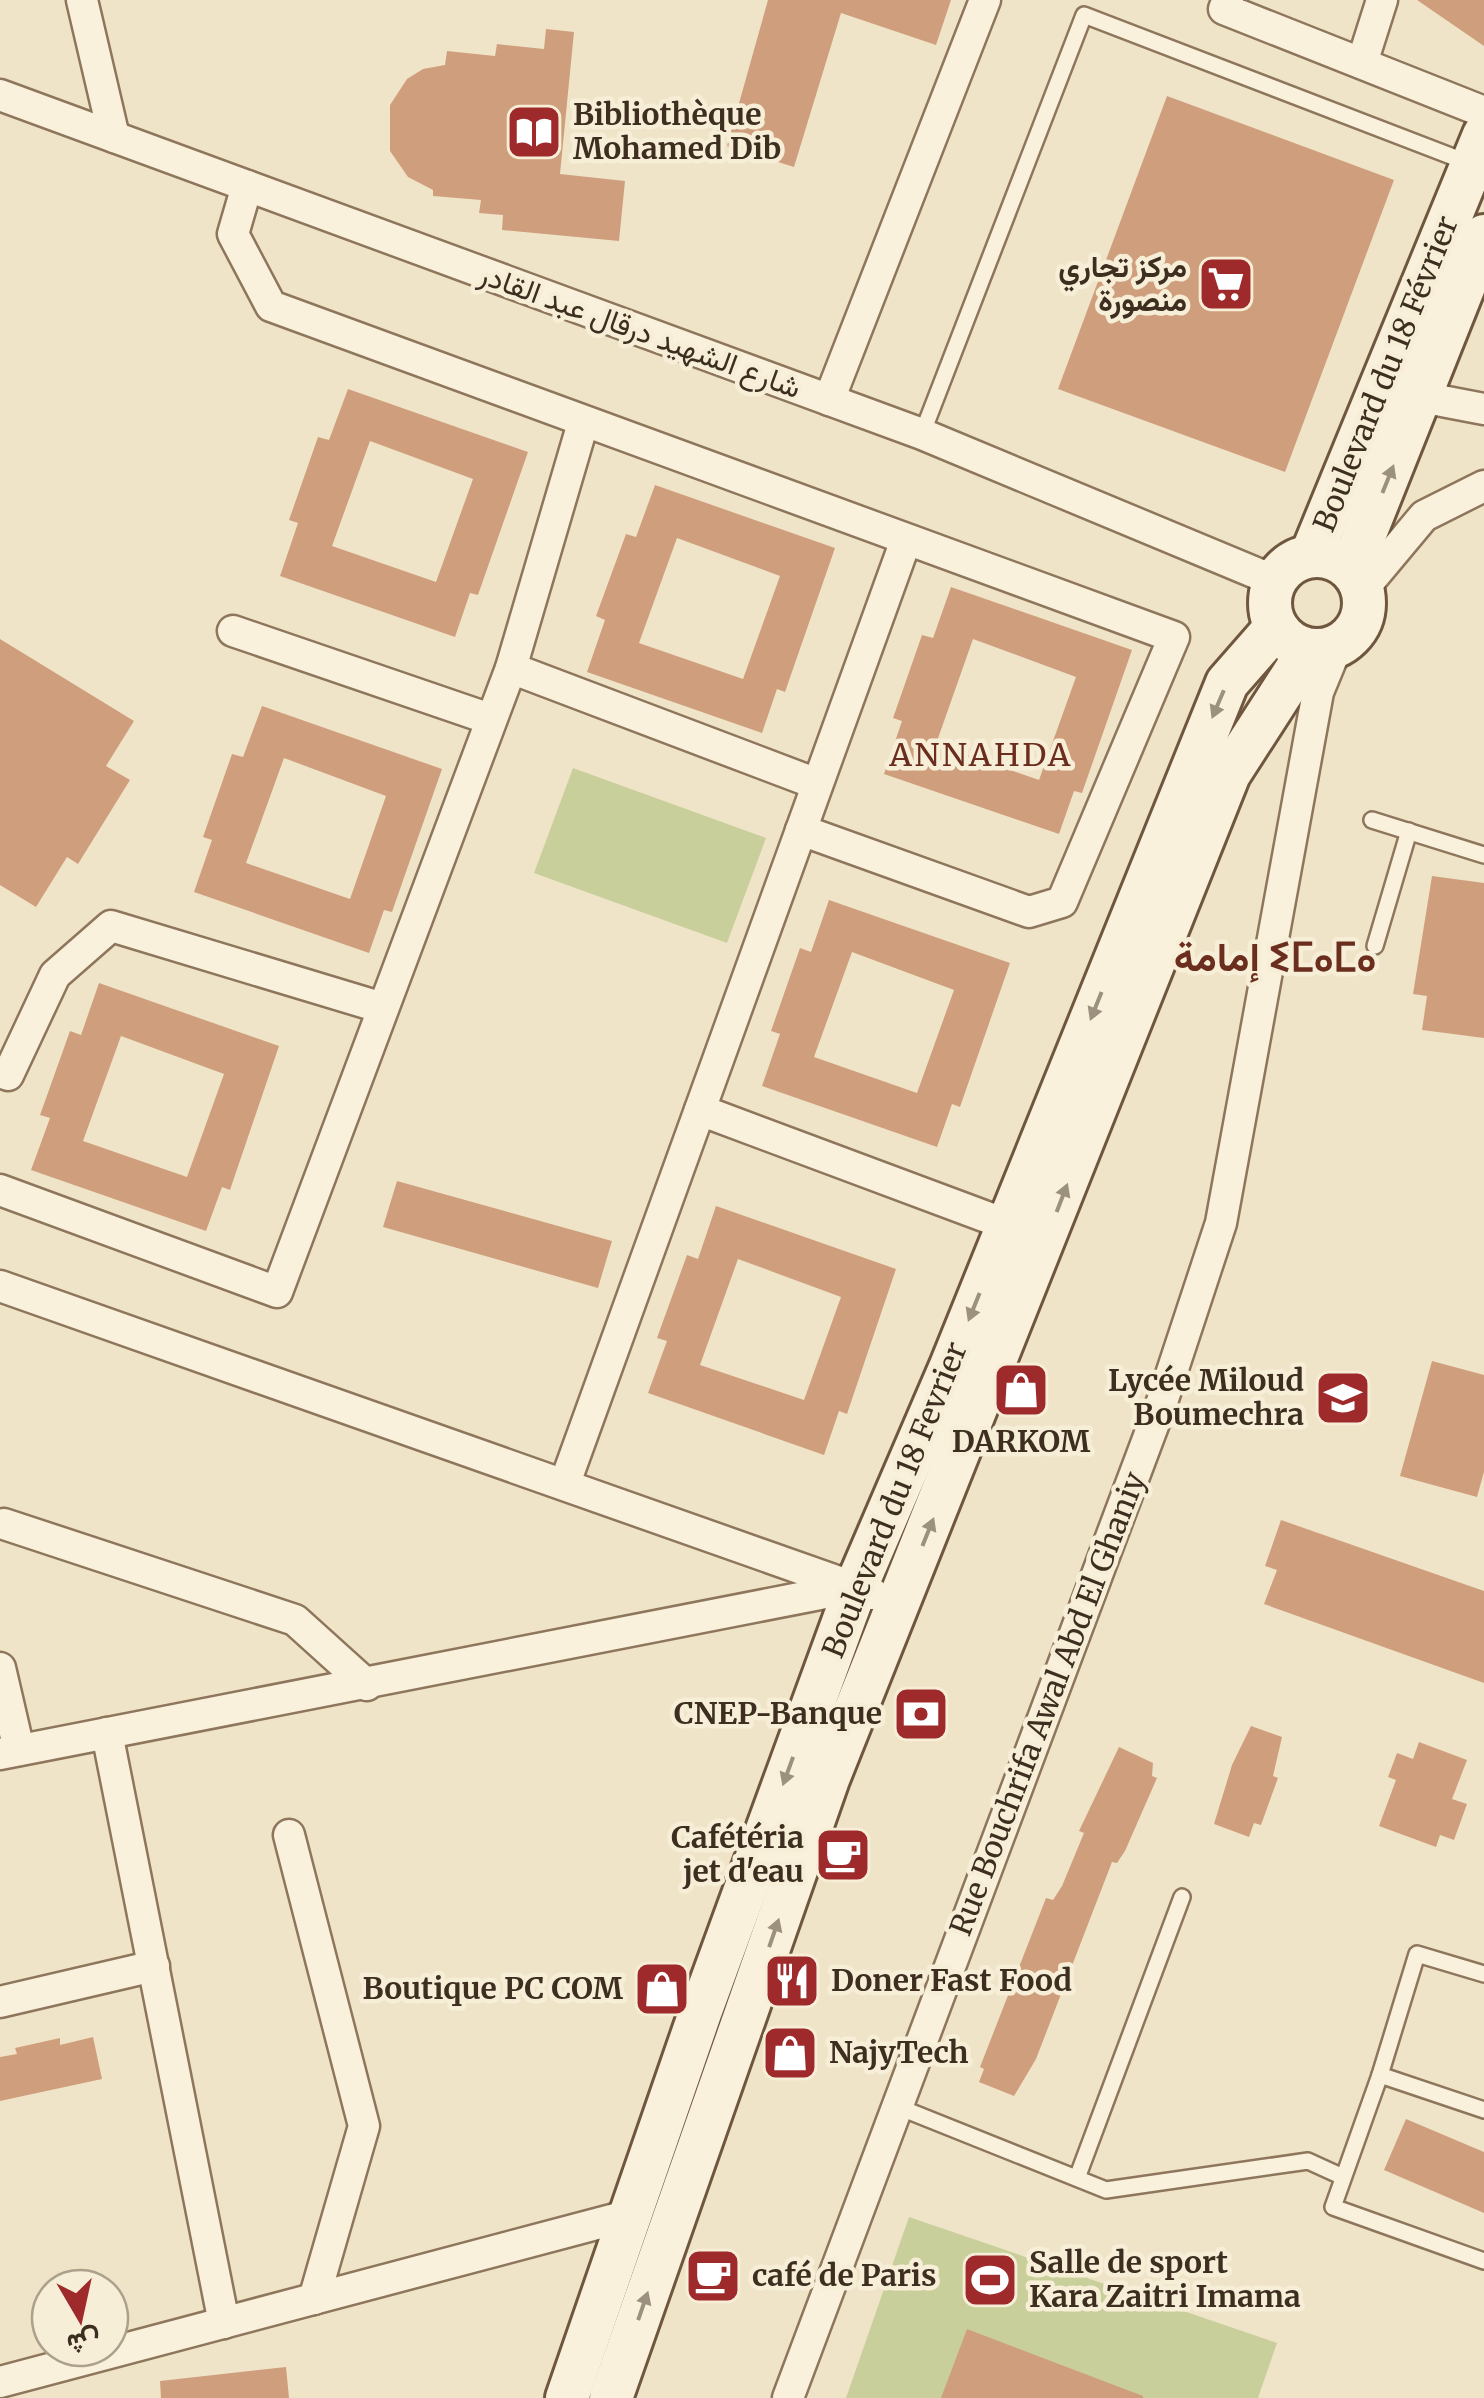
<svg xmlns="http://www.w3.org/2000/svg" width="1484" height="2398" font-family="Merriweather,Vazirmatn,'Noto Sans Tifinagh',serif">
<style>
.green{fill:#c9cf9b}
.building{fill:#cf9f7d;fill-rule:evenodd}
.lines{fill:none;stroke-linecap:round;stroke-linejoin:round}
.lane-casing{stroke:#8d765c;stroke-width:20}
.street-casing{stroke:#8d765c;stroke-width:35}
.secondary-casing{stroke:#6f573f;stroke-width:48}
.lane{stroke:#faf1dc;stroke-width:15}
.street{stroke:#faf1dc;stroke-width:30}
.secondary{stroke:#faf1dc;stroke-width:42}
.oneway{fill:#9c907e}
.labels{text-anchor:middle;stroke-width:9;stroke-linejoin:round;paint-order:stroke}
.poi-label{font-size:30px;font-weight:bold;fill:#3d2e20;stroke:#f7eed8;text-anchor:start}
.street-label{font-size:30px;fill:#3d2e20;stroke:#f7eed8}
.neighbourhood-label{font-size:32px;letter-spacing:2.5px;fill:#6b2e1e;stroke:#f7eed8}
.district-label{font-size:40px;font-weight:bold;fill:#6b2e1e;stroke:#f7eed8}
</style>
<rect width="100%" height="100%" fill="#f0e4c8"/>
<!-- green -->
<g class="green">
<polygon points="573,768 766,838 727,943 534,873"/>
<polygon points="909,2217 1277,2343 1258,2398 846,2398"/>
</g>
<!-- building -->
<g class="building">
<polygon points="768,0 951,0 936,45 841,13 794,167 727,146"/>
<polygon points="1417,0 1484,0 1484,46"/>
<polygon points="546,29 574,32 560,174 625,181 619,241 502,230 503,215 479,213 481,200 433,196 433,190 408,177 390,151 390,105 407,79 423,69 445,65 447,51 495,56 497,44 544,49"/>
<polygon points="1167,96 1394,180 1285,472 1058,389"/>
<path d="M348,389L528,452L478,595L470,593L455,637L280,576L298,523L289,520L318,437L329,440ZM370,441L473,479L436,582L332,546Z"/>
<path d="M655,485L835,548L785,692L777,689L762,733L587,672L605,620L596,616L626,534L636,537ZM677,538L780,576L743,679L639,643Z"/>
<path d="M951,587L1132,650L1082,793L1074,791L1059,834L884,774L902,721L893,718L922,635L933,638ZM973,639L1076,677L1039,780L936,744Z"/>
<polygon points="0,639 134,721 106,766 130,780 78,864 67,857 36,907 0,885"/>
<path d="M262,706L442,769L392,912L384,910L369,953L194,892L212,840L203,837L232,754L243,757ZM284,758L386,796L350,899L246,863Z"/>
<polygon points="1432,876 1484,883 1484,1038 1422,1030 1427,996 1413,994"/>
<path d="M829,900L1010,963L960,1107L952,1104L937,1147L762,1086L780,1034L771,1031L800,948L811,952ZM852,952L954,990L917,1093L814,1057Z"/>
<path d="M99,983L279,1046L230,1190L222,1187L206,1231L31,1170L50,1118L40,1115L70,1031L81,1035ZM121,1036L224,1074L187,1177L83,1141Z"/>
<polygon points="397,1181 612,1241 598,1288 383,1227"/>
<path d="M716,1206L896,1269L847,1414L839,1411L824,1455L648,1393L667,1341L657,1338L687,1255L698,1259ZM738,1259L841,1297L804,1400L700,1365Z"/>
<polygon points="1432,1361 1484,1375 1484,1472 1477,1497 1400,1476"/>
<polygon points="1281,1520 1484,1591 1484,1683 1264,1604 1277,1570 1265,1566"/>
<polygon points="1251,1726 1282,1737 1273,1776 1278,1778 1261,1825 1254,1823 1249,1837 1214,1824 1232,1765"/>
<polygon points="1419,1742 1467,1760 1452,1799 1467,1804 1454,1840 1440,1835 1436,1847 1379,1826 1396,1780 1388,1777 1397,1753 1413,1759"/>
<polygon points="1119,1747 1153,1763 1152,1776 1157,1778 1125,1851 1117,1863 1112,1862 1036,2059 1014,2096 979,2082 984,2069 980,2067 1046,1898 1053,1900 1062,1886 1084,1833 1079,1831"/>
<polygon points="93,2037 102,2079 0,2101 0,2057 17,2054 15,2048 60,2038 60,2045"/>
<polygon points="1406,2119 1484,2152 1484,2213 1384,2170"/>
<polygon points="967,2329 1143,2396 1143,2398 941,2398"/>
<polygon points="286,2367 289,2398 161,2398 160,2381"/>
</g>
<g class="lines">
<!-- lane casing -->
<g class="lane-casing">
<g id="lane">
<polyline points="922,434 1084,15 1469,163"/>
<polyline points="1372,820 1484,855"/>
<polyline points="1375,946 1409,831"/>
<polyline points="1380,2075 1417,1954 1484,1974"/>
<polyline points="896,2106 1106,2190 1308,2161 1343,2177"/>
<polyline points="1484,2110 1380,2075 1333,2207 1484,2261"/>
<polyline points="1077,2178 1182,1897"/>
</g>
</g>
<!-- street casing -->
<g class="street-casing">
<g id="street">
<polyline points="82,0 114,137"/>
<polyline points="1228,0 1224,9 1484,112"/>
<polyline points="1362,63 1382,0"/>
<polyline points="0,95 922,434 1275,581"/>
<polyline points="247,186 233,234 271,306 1174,637 1062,902 1029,912 801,830"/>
<polyline points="1421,397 1484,409"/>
<polyline points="829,400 985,0"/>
<polyline points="1363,589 1424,516 1484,486"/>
<polyline points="233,631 490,719"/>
<polyline points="511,668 817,784"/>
<polyline points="8,1075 55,975 111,926 383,1008"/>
<polyline points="700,1110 1008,1225"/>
<polyline points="0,1190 277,1292 511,668 583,423"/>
<polyline points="0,1286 873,1594"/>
<polyline points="565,1483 906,540"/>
<polyline points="4,1524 295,1620 367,1685"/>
<polyline points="0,1668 19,1750"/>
<polyline points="107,1733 224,2323"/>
<polyline points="0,1754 856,1587"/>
<polyline points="289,1835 364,2126 314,2299"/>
<polyline points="0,2002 154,1966"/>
<polyline points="0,2382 634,2214"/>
<polyline points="788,2398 1163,1399 1221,1223 1318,692 1337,646"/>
</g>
</g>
<!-- secondary casing -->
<g class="secondary-casing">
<g id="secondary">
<circle cx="1317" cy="603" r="47"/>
<polyline points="1311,556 1484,135"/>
<polyline points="1351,569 1484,236"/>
<polyline points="567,2398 700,2013 856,1587 951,1366 1227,683 1276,627"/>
<polyline points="611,2398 828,1779 1229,774 1309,650"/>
</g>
</g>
<!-- lane -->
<use href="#lane" class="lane"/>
<!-- street -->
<use href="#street" class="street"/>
<!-- secondary -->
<use href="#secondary" class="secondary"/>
</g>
<!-- one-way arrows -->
<defs><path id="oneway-solid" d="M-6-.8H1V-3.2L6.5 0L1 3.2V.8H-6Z" transform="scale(2.5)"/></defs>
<g class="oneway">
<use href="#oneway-solid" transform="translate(1388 479) rotate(-68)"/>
<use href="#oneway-solid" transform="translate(1218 704) rotate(113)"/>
<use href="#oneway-solid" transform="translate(1096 1006) rotate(112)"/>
<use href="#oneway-solid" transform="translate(1062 1198) rotate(-69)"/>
<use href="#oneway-solid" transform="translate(974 1307) rotate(112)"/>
<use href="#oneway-solid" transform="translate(928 1532) rotate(-68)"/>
<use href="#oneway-solid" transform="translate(788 1771) rotate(110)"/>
<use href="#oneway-solid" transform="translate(774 1933) rotate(-71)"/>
<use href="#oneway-solid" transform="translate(643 2306) rotate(-71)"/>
</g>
<!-- icons -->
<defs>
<g id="library-square" transform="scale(2.875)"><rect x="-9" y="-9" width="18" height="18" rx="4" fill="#9e2a2b" stroke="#f7eed8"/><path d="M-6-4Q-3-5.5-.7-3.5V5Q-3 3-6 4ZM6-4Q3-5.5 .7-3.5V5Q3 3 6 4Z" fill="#fff"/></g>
<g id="supermarket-square" transform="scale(2.875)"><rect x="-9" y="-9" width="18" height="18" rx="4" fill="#9e2a2b" stroke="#f7eed8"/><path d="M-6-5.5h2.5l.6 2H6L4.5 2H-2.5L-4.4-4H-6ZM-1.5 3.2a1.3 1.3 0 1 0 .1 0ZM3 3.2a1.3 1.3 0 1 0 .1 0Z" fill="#fff"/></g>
<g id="shop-square" transform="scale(2.875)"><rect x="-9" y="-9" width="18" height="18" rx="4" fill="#9e2a2b" stroke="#f7eed8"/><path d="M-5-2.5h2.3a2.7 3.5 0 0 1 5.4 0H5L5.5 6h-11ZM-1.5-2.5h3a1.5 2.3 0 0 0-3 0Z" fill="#fff"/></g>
<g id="school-square" transform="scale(2.875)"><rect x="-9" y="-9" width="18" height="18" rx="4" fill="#9e2a2b" stroke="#f7eed8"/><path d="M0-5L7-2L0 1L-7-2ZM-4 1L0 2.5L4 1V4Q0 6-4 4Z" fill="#fff"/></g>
<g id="bank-square" transform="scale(2.875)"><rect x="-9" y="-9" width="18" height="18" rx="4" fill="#9e2a2b" stroke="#f7eed8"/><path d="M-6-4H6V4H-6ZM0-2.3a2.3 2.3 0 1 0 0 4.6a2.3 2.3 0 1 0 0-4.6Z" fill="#fff"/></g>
<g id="cafe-square" transform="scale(2.875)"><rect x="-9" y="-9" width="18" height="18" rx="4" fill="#9e2a2b" stroke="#f7eed8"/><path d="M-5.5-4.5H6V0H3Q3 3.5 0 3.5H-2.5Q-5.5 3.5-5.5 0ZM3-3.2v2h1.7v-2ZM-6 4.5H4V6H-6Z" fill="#fff"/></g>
<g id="restaurant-square" transform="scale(2.875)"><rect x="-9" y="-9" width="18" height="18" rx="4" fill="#9e2a2b" stroke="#f7eed8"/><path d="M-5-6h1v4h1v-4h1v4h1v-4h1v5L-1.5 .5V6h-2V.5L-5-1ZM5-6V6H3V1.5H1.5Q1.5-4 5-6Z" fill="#fff"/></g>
<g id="stadium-square" transform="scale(2.875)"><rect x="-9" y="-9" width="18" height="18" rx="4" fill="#9e2a2b" stroke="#f7eed8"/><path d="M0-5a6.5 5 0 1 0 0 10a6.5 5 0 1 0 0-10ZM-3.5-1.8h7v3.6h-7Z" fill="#fff"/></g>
</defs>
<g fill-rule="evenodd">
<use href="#library-square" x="534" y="132"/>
<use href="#supermarket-square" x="1226" y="284"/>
<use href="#shop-square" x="1021" y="1390"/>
<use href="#school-square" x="1343" y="1398"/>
<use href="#bank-square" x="921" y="1714"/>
<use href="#cafe-square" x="843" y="1855"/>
<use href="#restaurant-square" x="792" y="1981"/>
<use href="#shop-square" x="662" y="1989"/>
<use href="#shop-square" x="790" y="2053"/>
<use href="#cafe-square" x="713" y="2276"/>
<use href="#stadium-square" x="990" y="2280"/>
</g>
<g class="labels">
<!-- poi labels -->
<g class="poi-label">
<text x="573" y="125">Bibliothèque<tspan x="573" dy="34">Mohamed Dib</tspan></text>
<text x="1187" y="277" text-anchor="end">مركز تجاري<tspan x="1187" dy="34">منصورة</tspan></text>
<text x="1304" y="1391" text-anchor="end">Lycée Miloud<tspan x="1304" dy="34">Boumechra</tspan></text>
<text x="1021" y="1452" text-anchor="middle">DARKOM</text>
<text x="882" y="1724" text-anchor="end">CNEP-Banque</text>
<text x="804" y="1848" text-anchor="end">Cafétéria<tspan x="804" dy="34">jet d'eau</tspan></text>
<text x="831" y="1991">Doner Fast Food</text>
<text x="623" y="1999" text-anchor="end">Boutique PC COM</text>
<text x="829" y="2063">NajyTech</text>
<text x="1029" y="2273">Salle de sport<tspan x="1029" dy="34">Kara Zaitri Imama</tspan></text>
<text x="752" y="2286">café de Paris</text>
</g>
<!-- street labels -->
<g class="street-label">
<text transform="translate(640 331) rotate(20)" y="10">شارع الشهيد درقال عبد القادر</text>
<text transform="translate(1386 374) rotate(-68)" y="10">Boulevard du 18 Février</text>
<text transform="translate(895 1500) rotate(-68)" y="10">Boulevard du 18 Fevrier</text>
<text transform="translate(1048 1704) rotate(-69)" y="10">Rue Bouchrifa Awal Abd El Ghaniy</text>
</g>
<!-- neighbourhood labels -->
<g class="neighbourhood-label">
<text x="981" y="766">ANNAHDA</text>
</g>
<!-- district labels -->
<g class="district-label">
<text x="1275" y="971">إمامة ⵉⵎⴰⵎⴰ</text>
</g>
</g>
<!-- north arrow -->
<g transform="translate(80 2318) rotate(171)"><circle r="48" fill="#f7eed8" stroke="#ada18e" stroke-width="2.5"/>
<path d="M0-8L18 38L0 25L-18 38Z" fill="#9e2a2b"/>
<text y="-15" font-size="28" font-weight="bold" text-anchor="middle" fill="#3d2e20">ش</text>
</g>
</svg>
